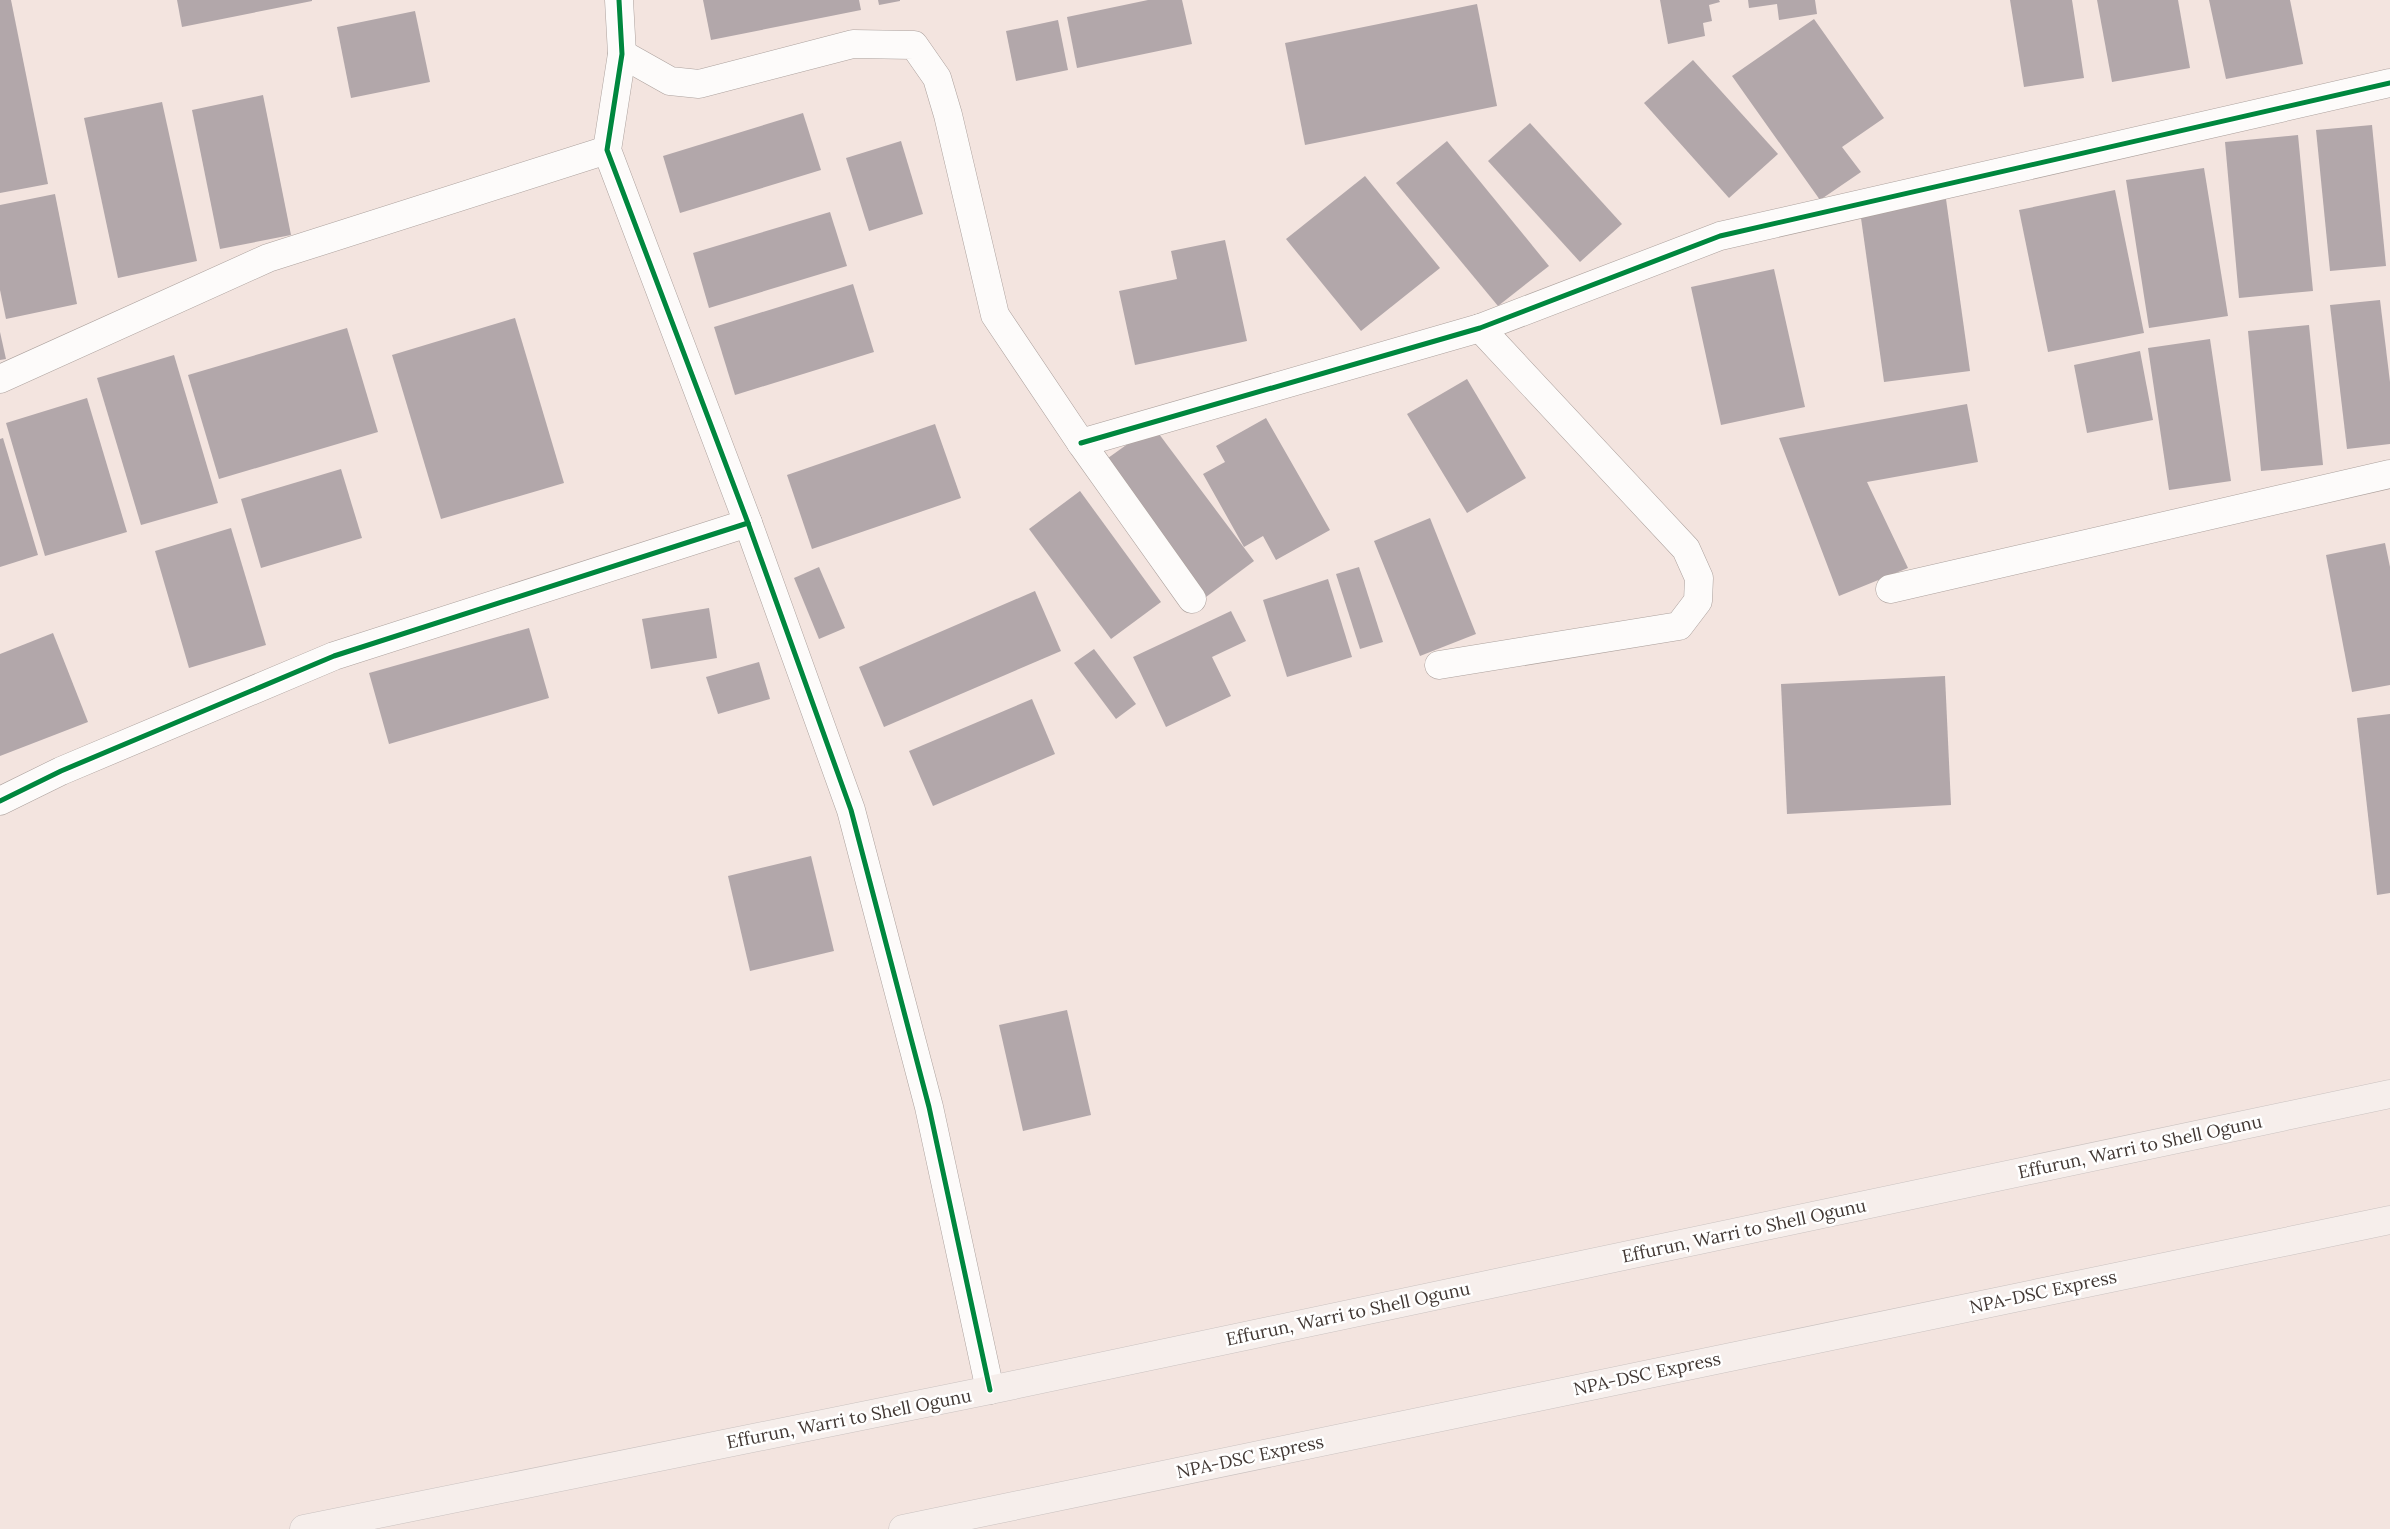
<svg xmlns="http://www.w3.org/2000/svg" width="2390" height="1529" font-family="Lora,serif">
<style>
.building{fill:#b2a7aa}
.lines{fill:none;stroke-linecap:round;stroke-linejoin:round}
.minor-casing{stroke:#aca19d;stroke-width:29}
.major-casing{stroke:#cac2c0;stroke-width:29}
.minor{stroke:#fdfbfa;stroke-width:28}
.major{stroke:#f6eeeb;stroke-width:28}
.cycleway-casing{stroke:#fff;stroke-width:8}
.cycleway{stroke:#00873e;stroke-width:5}
.labels{text-anchor:middle;stroke-width:5;stroke-linejoin:round;paint-order:stroke}
.street-label{font-size:18px;fill:#423834;stroke:#fff}
</style>
<rect width="100%" height="100%" fill="#f3e4df"/>
<!-- building -->
<g class="building">
<polygon points="0,0 11,0 48,184 0,193"/>
<polygon points="177,0 312,0 312,1 182,27"/>
<polygon points="703,0 859,0 861,10 711,40"/>
<polygon points="878,0 900,0 900,1 879,5"/>
<polygon points="1148,0 1182,0 1192,44 1077,68 1067,17"/>
<polygon points="1660,0 1719,0 1720,2 1709,5 1712,21 1703,23 1705,36 1668,44"/>
<polygon points="1748,0 1815,0 1817,14 1779,20 1777,4 1749,8"/>
<polygon points="2010,0 2072,0 2084,78 2024,87"/>
<polygon points="2097,0 2178,0 2190,68 2112,82"/>
<polygon points="2209,0 2290,0 2303,64 2226,79"/>
<polygon points="1477,4 1497,106 1305,145 1285,43"/>
<polygon points="415,11 430,82 351,98 337,27"/>
<polygon points="1814,19 1884,118 1842,147 1861,172 1820,200 1732,76"/>
<polygon points="1058,20 1068,70 1016,81 1006,31"/>
<polygon points="1693,60 1778,154 1729,198 1644,103"/>
<polygon points="263,95 291,235 220,249 192,110"/>
<polygon points="162,102 197,261 118,278 84,118"/>
<polygon points="803,113 821,170 680,213 663,156"/>
<polygon points="1530,123 1622,224 1580,262 1488,161"/>
<polygon points="2372,125 2386,266 2330,271 2316,130"/>
<polygon points="2298,135 2313,291 2239,298 2225,142"/>
<polygon points="901,141 923,214 869,231 846,158"/>
<polygon points="1447,141 1549,266 1498,306 1396,183"/>
<polygon points="2204,168 2228,316 2149,328 2126,180"/>
<polygon points="1365,176 1440,268 1361,331 1286,239"/>
<polygon points="2115,190 2144,333 2048,352 2019,210"/>
<polygon points="55,194 77,304 6,319 0,290 0,205"/>
<polygon points="1946,199 1970,371 1884,382 1860,211"/>
<polygon points="830,212 847,266 709,308 693,253"/>
<polygon points="1225,240 1247,341 1135,365 1119,291 1177,279 1171,251"/>
<polygon points="1774,269 1805,407 1721,425 1691,287"/>
<polygon points="853,284 874,352 735,395 714,327"/>
<polygon points="2380,300 2390,382 2390,444 2347,449 2330,305"/>
<polygon points="515,318 564,483 441,519 392,355"/>
<polygon points="2309,325 2323,465 2261,471 2248,331"/>
<polygon points="347,328 378,432 219,479 188,375"/>
<polygon points="0,332 6,359 0,360"/>
<polygon points="2210,339 2231,481 2169,490 2148,348"/>
<polygon points="2140,351 2153,420 2087,433 2074,365"/>
<polygon points="174,355 218,503 141,525 97,378"/>
<polygon points="1467,379 1526,478 1467,513 1407,414"/>
<polygon points="87,398 127,532 45,556 6,423"/>
<polygon points="1967,404 1978,462 1867,482 1908,568 1839,596 1779,438"/>
<polygon points="1266,418 1330,530 1276,560 1263,536 1244,547 1203,474 1225,462 1216,446"/>
<polygon points="935,424 961,498 812,549 787,475"/>
<polygon points="1153,426 1254,561 1202,600 1101,463"/>
<polygon points="3,438 38,555 0,567 0,439"/>
<polygon points="341,469 362,538 261,568 241,499"/>
<polygon points="1080,491 1161,602 1111,639 1029,529"/>
<polygon points="1430,518 1476,634 1420,656 1374,541"/>
<polygon points="231,528 266,645 189,668 155,551"/>
<polygon points="2385,543 2390,567 2390,685 2352,692 2326,555"/>
<polygon points="819,567 845,628 819,639 794,578"/>
<polygon points="1359,567 1383,642 1360,649 1336,574"/>
<polygon points="1328,579 1352,657 1287,677 1263,600"/>
<polygon points="1035,591 1061,651 884,727 859,667"/>
<polygon points="709,608 717,658 651,669 642,619"/>
<polygon points="1231,611 1246,641 1212,657 1231,696 1166,727 1133,657"/>
<polygon points="529,628 549,698 389,744 369,673"/>
<polygon points="53,633 88,722 0,756 0,654"/>
<polygon points="1094,649 1136,704 1116,719 1074,663"/>
<polygon points="759,662 770,699 718,714 706,677"/>
<polygon points="1945,676 1951,805 1787,814 1781,684"/>
<polygon points="1032,699 1055,754 933,806 909,751"/>
<polygon points="2390,714 2390,893 2377,895 2357,718"/>
<polygon points="811,856 834,951 750,971 728,876"/>
<polygon points="1067,1010 1091,1115 1023,1131 999,1025"/>
</g>
<g class="lines">
<!-- minor casing -->
<g class="minor-casing">
<g id="minor">
<polyline points="619,0 622,54 607,150 748,523 851,810 929,1107 990,1390"/>
<polyline points="622,54 670,81 699,84 853,44 914,45 937,78 948,115 995,315 1081,443 1192,599"/>
<polyline points="0,379 268,258 607,150"/>
<polyline points="1081,443 1480,328 1720,236 2390,83"/>
<polyline points="1890,589 2390,474"/>
<polyline points="1439,665 1679,626 1698,601 1699,578 1686,549 1480,328"/>
<polyline points="0,801 61,771 334,656 748,523"/>
</g>
</g>
<!-- major casing -->
<g class="major-casing">
<g id="major">
<polyline points="304,1529 990,1390 2390,1094"/>
<polyline points="903,1529 2390,1220"/>
</g>
</g>
<!-- minor -->
<use href="#minor" class="minor"/>
<!-- major -->
<use href="#major" class="major"/>
<!-- cycleway casing -->
<g class="cycleway-casing">
<g id="cycleway">
<polyline points="619,0 622,54 607,150 748,523 851,810 929,1107 990,1390"/>
<polyline points="1081,443 1480,328 1720,236 2390,83"/>
<polyline points="0,801 61,771 334,656 748,523"/>
</g>
</g>
<!-- cycleway -->
<use href="#cycleway" class="cycleway"/>
</g>
<g class="labels">
<!-- street labels -->
<g class="street-label">
<text transform="translate(2140 1147) rotate(-12)" y="6">Effurun, Warri to Shell Ogunu</text>
<text transform="translate(1744 1231) rotate(-12)" y="6">Effurun, Warri to Shell Ogunu</text>
<text transform="translate(2043 1292) rotate(-12)" y="6">NPA-DSC Express</text>
<text transform="translate(1348 1314) rotate(-12)" y="6">Effurun, Warri to Shell Ogunu</text>
<text transform="translate(1647 1374) rotate(-12)" y="6">NPA-DSC Express</text>
<text transform="translate(849 1419) rotate(-11)" y="6">Effurun, Warri to Shell Ogunu</text>
<text transform="translate(1250 1457) rotate(-12)" y="6">NPA-DSC Express</text>
</g>
</g>
</svg>
